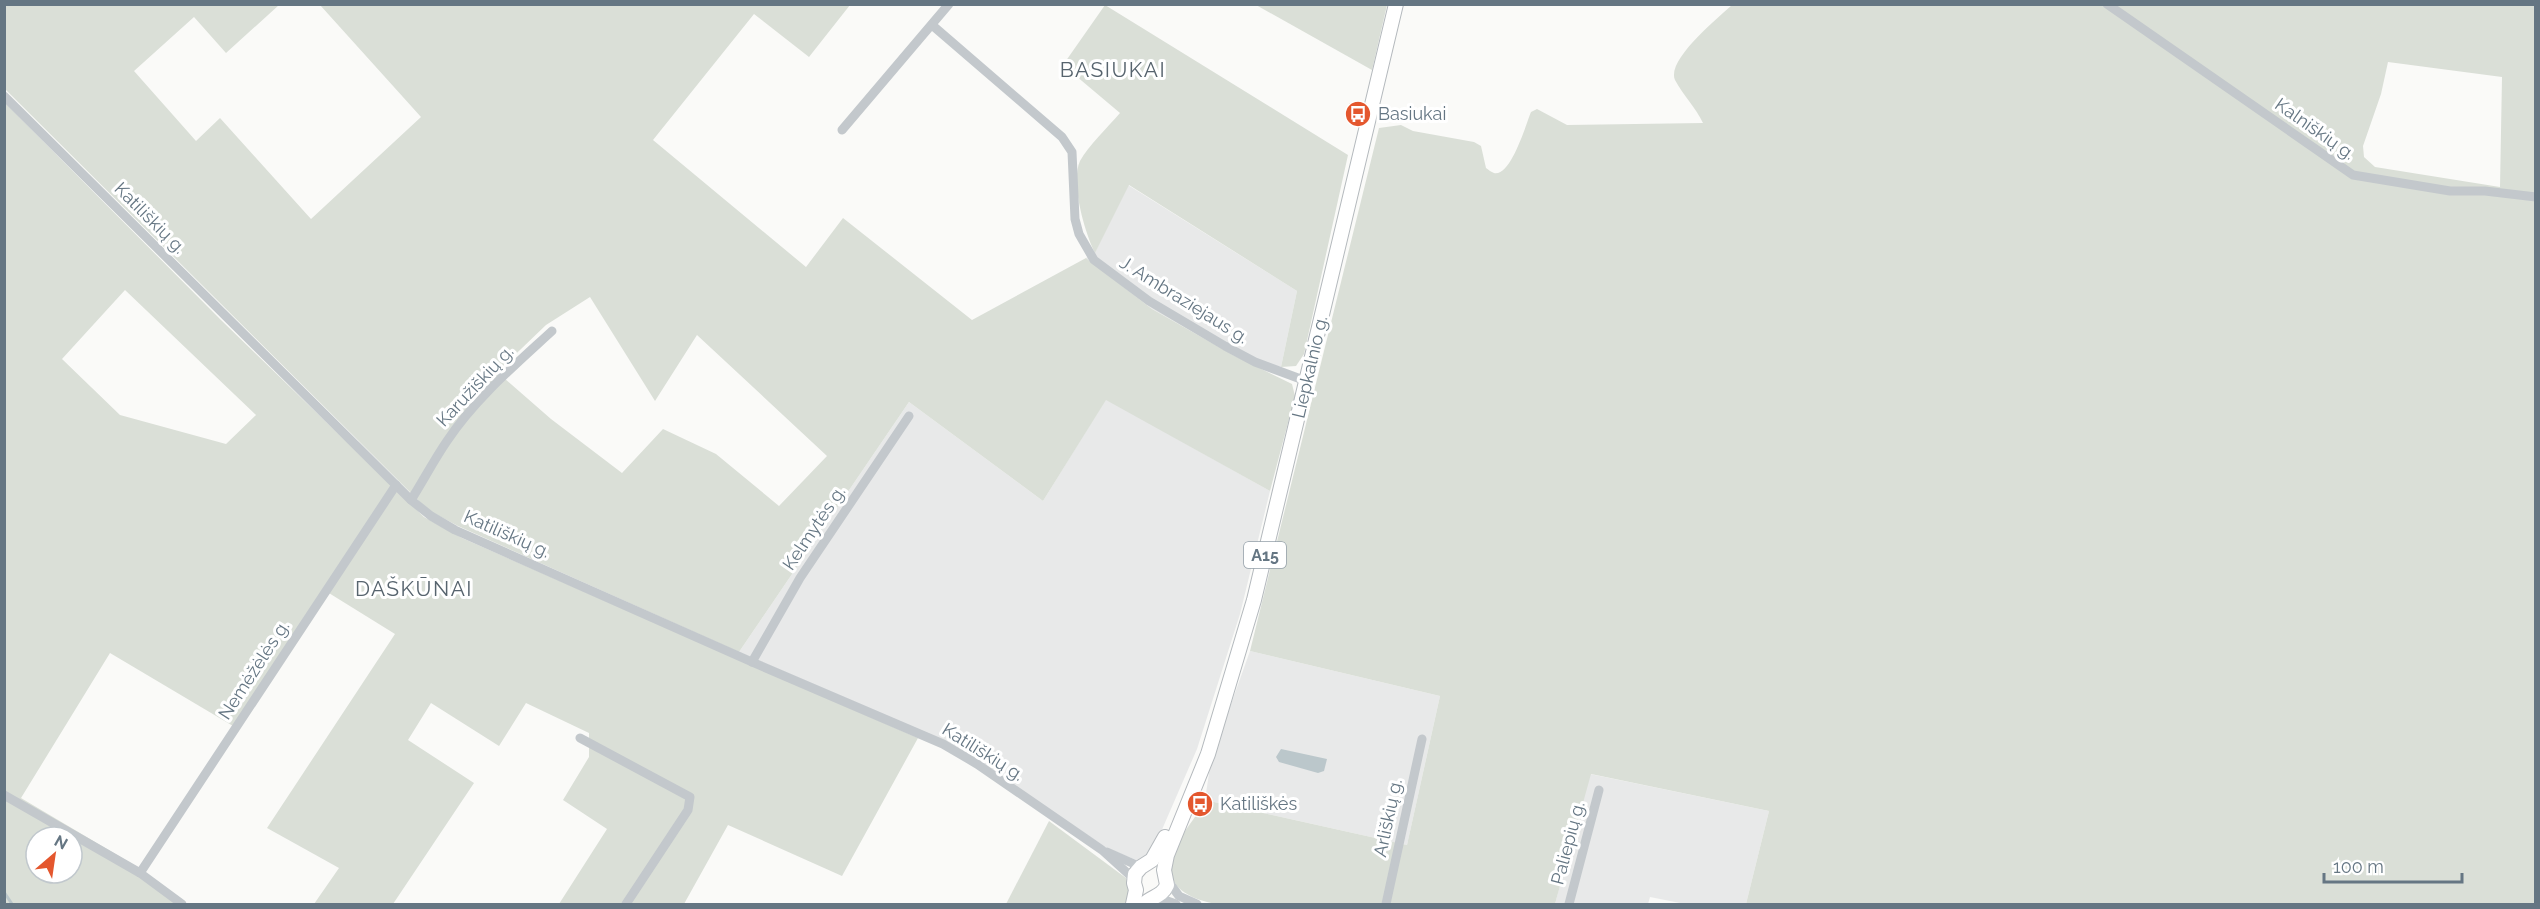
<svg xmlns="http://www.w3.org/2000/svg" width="2540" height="909" font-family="Raleway,sans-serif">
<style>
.built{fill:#e8e9e9}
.green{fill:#dadfd7;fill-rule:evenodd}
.water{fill:#bbc7cb}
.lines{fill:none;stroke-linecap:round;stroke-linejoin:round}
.stream{stroke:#bbc7cb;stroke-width:3}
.highway-casing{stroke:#b4b9bd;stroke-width:16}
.minor{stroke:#c3c8cc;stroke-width:9}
.highway{stroke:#fff;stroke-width:14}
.labels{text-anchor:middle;stroke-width:6;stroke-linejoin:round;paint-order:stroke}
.shield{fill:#fff;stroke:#939fa8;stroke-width:1.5}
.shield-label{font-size:16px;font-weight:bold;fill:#657683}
.poi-label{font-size:18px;fill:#657683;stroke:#fff;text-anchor:start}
.street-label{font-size:18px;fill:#657683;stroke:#fff}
.quarter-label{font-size:21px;letter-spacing:1.5px;fill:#57646e;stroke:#fff}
</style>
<rect width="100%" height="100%" fill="#fafaf8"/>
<!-- built -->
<g class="built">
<polygon points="1128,185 1297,291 1281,367 1233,355 1152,309 1086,258 1095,252"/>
<polygon points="1106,399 1270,491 1240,614 1197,749 1154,848 1141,862 1107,848 950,743 739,652 909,402 1043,501"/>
<polygon points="1250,651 1440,696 1407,845 1205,800 1211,760"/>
<polygon points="1590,774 1769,811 1746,904 1685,904 1650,897 1648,904 1555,904"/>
</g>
<!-- green -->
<g class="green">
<path d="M4,5H279L226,53L194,17L134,71L196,141L220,118L311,219L421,117L320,5H850L809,57L754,14L653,140L806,267L843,218L972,320L1086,258L1152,309L1233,355L1292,384L1295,396L1270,491L1106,400L1043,501L909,402L739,652L458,526L432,512L421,503L5,89ZM590,297L655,401L697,335L827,456L779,506L716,454L663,429L622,473L551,419L497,372L546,325Z"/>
<path d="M1105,5L1348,155L1304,354L1296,366L1281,367L1297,291L1129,185L1095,253C1085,233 1070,182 1080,161C1088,146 1108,127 1120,113L1063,65Z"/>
<polygon points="1256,5 1387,5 1372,70"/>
<path d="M1732,5H2535V904H1746L1769,811L1591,774L1555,904H1217C1187,899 1159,884 1175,848C1183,831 1197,817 1205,800L1407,845L1440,696L1250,651L1379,128L1401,125L1413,131L1474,142L1481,146L1486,168C1489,170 1491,172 1494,173C1511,177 1526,124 1531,112L1537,109L1567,125L1703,123C1696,108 1683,95 1675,80C1666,60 1718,18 1732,5ZM2388,62L2502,77L2500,187L2375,167L2364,157L2363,146L2381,94Z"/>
<path d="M4,102L221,320L424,517L462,538L918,738L842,876L728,825L684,904H559L607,829L563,800L589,757V733L526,703L499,746L431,703L408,740L474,783L393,904H314L339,868L267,828L395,634L324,590L233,726L110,653L21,798L139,868L187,904H5ZM125,290L256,415L226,444L120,415L62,359ZM36,837H72V873H36Z"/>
<polygon points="1049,821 1126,878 1129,890 1127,904 1006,904"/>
</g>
<!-- water -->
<polygon class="water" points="1281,749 1327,759 1324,771 1318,773 1279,762 1276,757"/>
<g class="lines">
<!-- stream -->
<polyline class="stream" points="4,892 12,904"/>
<!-- highway casing -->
<g class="highway-casing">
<g id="highway">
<polyline points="1133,904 1136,890 1134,883 1135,874 1141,867 1152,860 1165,837"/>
<path d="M1144,904C1152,896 1162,897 1167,885L1164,870L1167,855L1208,754L1254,600L1396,4"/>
</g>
</g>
<!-- minor -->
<g class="minor">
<polyline points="2107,4 2353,175 2450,191 2485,191 2536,197"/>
<polyline points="932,25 1062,137 1072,152 1075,219 1079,234 1094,260 1149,301 1225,346 1255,362 1306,381"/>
<polyline points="4,96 411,500 431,516 455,530 752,662 943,744 977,764 1102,850 1134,879"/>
<polyline points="842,130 949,4"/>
<path d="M411,500C423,481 434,460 447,441C475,399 515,365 552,331"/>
<polyline points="752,662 800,578 909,416"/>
<polyline points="580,738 690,797 688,810 626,904"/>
<polyline points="4,795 140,873 182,904"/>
<polyline points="1107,852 1141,867"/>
<polyline points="140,873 396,485"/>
<polyline points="1168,881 1179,896 1197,904"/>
<polyline points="1156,897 1176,904"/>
<polyline points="1386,904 1422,739"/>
<polyline points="1569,904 1599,790"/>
</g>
<!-- highway -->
<use href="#highway" class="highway"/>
</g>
<!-- icons -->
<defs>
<g id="bus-disc" transform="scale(1.35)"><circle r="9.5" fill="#e4572e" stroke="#fff"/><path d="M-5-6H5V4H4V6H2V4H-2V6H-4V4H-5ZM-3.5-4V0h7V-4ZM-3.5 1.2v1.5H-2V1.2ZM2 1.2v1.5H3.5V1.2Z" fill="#fff"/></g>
</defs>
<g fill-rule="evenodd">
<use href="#bus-disc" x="1358" y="114"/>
<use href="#bus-disc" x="1200" y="804"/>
</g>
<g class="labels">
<!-- shield labels -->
<rect class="shield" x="1244" y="542" width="42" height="26" rx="4.5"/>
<g class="shield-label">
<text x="1265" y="561">A15</text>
</g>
<!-- poi labels -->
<g class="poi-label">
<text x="1378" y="120">Basiukai</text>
<text x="1220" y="810">Katiliškės</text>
</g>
<!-- street labels -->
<g class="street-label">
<text transform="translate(2315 129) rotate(35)" y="6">Kalniškių g.</text>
<text transform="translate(150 218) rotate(45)" y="6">Katiliškių g.</text>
<text transform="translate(1184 300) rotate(32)" y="6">J. Ambraziejaus g.</text>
<text transform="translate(1310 367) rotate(-77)" y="6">Liepkalnio g.</text>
<text transform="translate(475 386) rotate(-47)" y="6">Karužiškių g.</text>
<text transform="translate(814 528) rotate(-56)" y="6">Kelmytės g.</text>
<text transform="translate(507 534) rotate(24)" y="6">Katiliškių g.</text>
<text transform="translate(254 670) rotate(-57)" y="6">Nemėžėlės g.</text>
<text transform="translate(983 752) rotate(32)" y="6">Katiliškių g.</text>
<text transform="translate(1388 818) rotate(-78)" y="6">Arliškių g.</text>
<text transform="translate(1568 843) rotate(-75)" y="6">Paliepių g.</text>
</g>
<!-- quarter labels -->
<g class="quarter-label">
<text x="1113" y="77">BASIUKAI</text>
<text x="414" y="596">DAŠKŪNAI</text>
</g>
</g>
<!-- border -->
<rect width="2540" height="909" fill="none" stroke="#657683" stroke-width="12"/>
<!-- north arrow -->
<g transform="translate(54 855) rotate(29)"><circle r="28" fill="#ffffff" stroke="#c1c8cd" stroke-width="1.5"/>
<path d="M0-4.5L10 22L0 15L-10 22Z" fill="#e4572e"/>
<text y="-9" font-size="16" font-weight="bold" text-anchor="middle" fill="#657683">N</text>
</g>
<!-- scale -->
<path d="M2324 873v9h138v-9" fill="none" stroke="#657683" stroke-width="3"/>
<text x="2333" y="873" font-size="18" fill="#657683" stroke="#ffffff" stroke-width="4.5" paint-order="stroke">100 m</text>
</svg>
